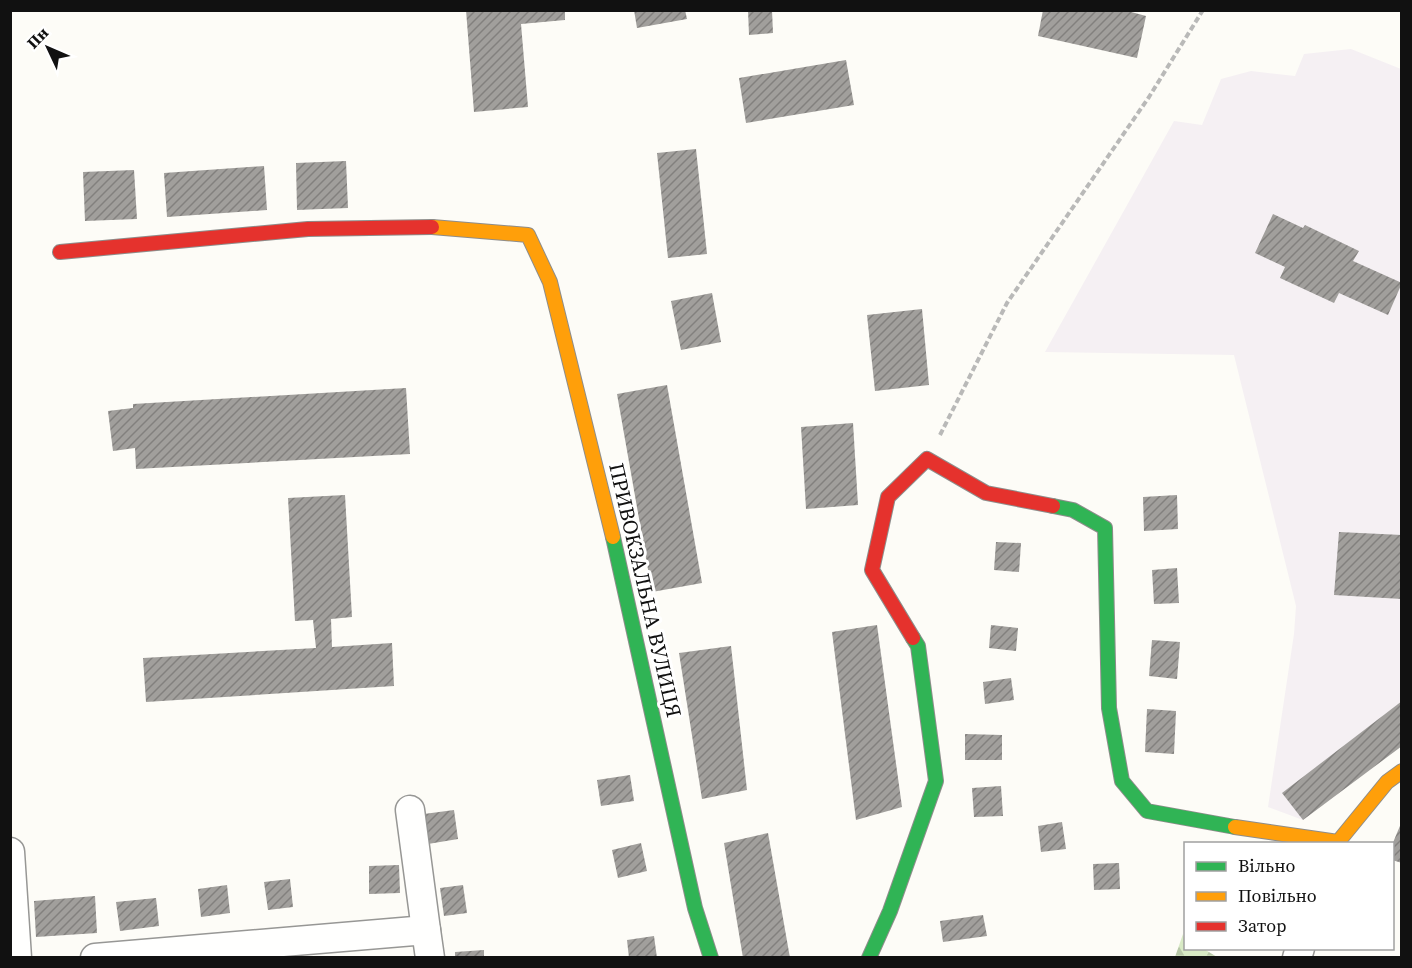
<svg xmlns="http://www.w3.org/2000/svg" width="1412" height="968" font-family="'Source Serif 4',serif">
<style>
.industrial{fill:#f5f0f3}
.forest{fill:url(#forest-firs)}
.building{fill:url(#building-hatch)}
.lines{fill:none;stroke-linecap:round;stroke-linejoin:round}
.street-casing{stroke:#979795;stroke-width:31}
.fast-casing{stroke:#8e8d8b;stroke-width:16}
.slow-casing{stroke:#8e8d8b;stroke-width:16}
.jam-casing{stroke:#8e8d8b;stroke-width:16}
.path{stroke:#b9b9b8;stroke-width:4;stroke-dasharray:6 3;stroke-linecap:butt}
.street{stroke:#fffffe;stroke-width:28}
.fast{stroke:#30b455;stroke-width:14}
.slow{stroke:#ff9f0a;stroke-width:14}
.jam{stroke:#e5322d;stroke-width:14}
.labels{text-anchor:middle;stroke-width:6;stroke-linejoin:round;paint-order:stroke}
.street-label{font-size:21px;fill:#111;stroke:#fff}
</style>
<defs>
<pattern id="forest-firs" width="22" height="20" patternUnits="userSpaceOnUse" patternTransform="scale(1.5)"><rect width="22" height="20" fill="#d8eac5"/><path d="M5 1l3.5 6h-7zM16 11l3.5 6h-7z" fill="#b8c8a8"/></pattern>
<pattern id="building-hatch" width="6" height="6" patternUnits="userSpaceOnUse" patternTransform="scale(1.5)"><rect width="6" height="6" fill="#a19f9c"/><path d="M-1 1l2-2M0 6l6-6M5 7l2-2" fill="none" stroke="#82807e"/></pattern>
</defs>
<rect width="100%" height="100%" fill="#fdfcf7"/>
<!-- industrial -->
<polygon class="industrial" points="1351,49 1401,69 1401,746 1303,820 1268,807 1294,634 1296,606 1234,355 1045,352 1174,121 1202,125 1221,79 1251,71 1295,76 1304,54"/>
<!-- forest -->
<polygon class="forest" points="1183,934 1186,948 1204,949 1217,957 1175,957"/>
<!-- building -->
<g class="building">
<polygon points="466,10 565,10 565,20 521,24 528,107 474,112"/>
<polygon points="634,10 685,10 687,19 637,28"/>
<polygon points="748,10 772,10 773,33 749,35"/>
<polygon points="1043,10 1124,10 1146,16 1137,58 1038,36"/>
<polygon points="846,60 854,105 746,123 739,78"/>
<polygon points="696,149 707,254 668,258 657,153"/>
<polygon points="346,161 348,208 297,210 296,163"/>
<polygon points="264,166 267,210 167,217 164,173"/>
<polygon points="134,170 137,219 85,221 83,172"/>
<polygon points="1273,214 1303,228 1305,225 1359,251 1353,261 1402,283 1388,315 1339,293 1334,303 1280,278 1285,267 1255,253"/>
<polygon points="712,293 721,342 681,350 671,301"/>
<polygon points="922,309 929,385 875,391 867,315"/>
<polygon points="667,385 702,583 652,592 617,394"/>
<polygon points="406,388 410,454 136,469 135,448 113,451 108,411 133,408 133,404"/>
<polygon points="853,423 858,505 806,509 801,427"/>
<polygon points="345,495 352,617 331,619 332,647 392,643 394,686 146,702 143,658 316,648 313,620 295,621 288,498"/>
<polygon points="1177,495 1178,529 1144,531 1143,497"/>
<polygon points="1339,532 1402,535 1402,599 1334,595"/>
<polygon points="996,542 1021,543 1019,572 994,570"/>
<polygon points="1177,568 1179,603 1154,604 1152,570"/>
<polygon points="877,625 902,807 856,820 832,632"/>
<polygon points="991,625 1018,628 1016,651 989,648"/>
<polygon points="1152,640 1180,642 1177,679 1149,676"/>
<polygon points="731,646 747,790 702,799 679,653"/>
<polygon points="1011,678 1014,700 985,704 983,682"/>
<polygon points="1402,701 1402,746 1303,820 1282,793"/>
<polygon points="1147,709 1176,711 1174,754 1145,752"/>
<polygon points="965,734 1002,735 1002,760 965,760"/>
<polygon points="630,775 634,801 601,806 597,780"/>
<polygon points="1001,786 1003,816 974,817 972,788"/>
<polygon points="454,810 458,839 428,844 424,814"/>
<polygon points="1402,821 1402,863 1392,860 1392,845"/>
<polygon points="1062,822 1066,849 1041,852 1038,826"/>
<polygon points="768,833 790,958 743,958 724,843"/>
<polygon points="641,843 647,871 618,878 612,850"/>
<polygon points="1119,863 1120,889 1094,890 1093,864"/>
<polygon points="399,865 400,893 369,894 369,866"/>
<polygon points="290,879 293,907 268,910 264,882"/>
<polygon points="227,885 230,913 201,917 198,889"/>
<polygon points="463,885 467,913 444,916 440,888"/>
<polygon points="95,896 97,933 36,937 34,901"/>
<polygon points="156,898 159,926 120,931 116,902"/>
<polygon points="983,915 987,936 943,942 940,921"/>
<polygon points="654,936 657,958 629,958 627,940"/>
<polygon points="484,950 484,958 455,958 455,952"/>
</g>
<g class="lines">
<!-- street casing -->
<g class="street-casing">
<g id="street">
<polyline points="410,810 426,930"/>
<polyline points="10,852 17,958"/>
<polyline points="95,958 426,930 430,958"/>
<polyline points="1297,958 1300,948"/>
</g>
</g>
<!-- fast casing -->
<g class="fast-casing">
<g id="fast">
<polyline points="1053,506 1073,510 1105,528 1109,708 1122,781 1147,811 1235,827"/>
<polyline points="613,537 695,908 711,958"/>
<polyline points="869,958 890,911 936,781 918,646 913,638"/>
</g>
</g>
<!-- slow casing -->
<g class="slow-casing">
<g id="slow">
<polyline points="432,227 528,235 550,282 613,537"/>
<polyline points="1235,827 1338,842 1387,782 1402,771"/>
</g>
</g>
<!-- jam casing -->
<g class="jam-casing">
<g id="jam">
<polyline points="60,252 308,229 432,227"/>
<polyline points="913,638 872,570 888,497 927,459 986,493 1053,506"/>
</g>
</g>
<!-- path -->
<polyline class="path" points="940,435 1007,303 1149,97 1203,10"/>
<!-- street -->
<use href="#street" class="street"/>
<!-- fast -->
<use href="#fast" class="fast"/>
<!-- slow -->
<use href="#slow" class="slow"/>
<!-- jam -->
<use href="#jam" class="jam"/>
</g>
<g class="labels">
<!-- street labels -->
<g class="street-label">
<text transform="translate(645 590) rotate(77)" y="7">ПРИВОКЗАЛЬНА ВУЛИЦЯ</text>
</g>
</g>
<!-- border -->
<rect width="1412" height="968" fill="none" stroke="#111111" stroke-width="24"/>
<!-- legend -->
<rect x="1184" y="842" width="210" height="108" fill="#ffffff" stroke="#a0a0a0" stroke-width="1.5"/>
<rect x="1196" y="862" width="30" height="9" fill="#30b455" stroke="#a0a0a0" stroke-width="1.5"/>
<text x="1238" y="872" font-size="18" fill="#111111">Вільно</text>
<rect x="1196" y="892" width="30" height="9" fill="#ff9f0a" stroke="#a0a0a0" stroke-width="1.5"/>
<text x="1238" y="902" font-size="18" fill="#111111">Повільно</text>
<rect x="1196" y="922" width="30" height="9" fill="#e5322d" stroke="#a0a0a0" stroke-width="1.5"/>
<text x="1238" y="932" font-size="18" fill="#111111">Затор</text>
<!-- north arrow -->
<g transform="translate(48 48) rotate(314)" stroke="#ffffff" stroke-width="4.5" paint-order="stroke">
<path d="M0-4.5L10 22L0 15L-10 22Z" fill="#111111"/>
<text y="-9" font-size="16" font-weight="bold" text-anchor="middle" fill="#111111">Пн</text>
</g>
</svg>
